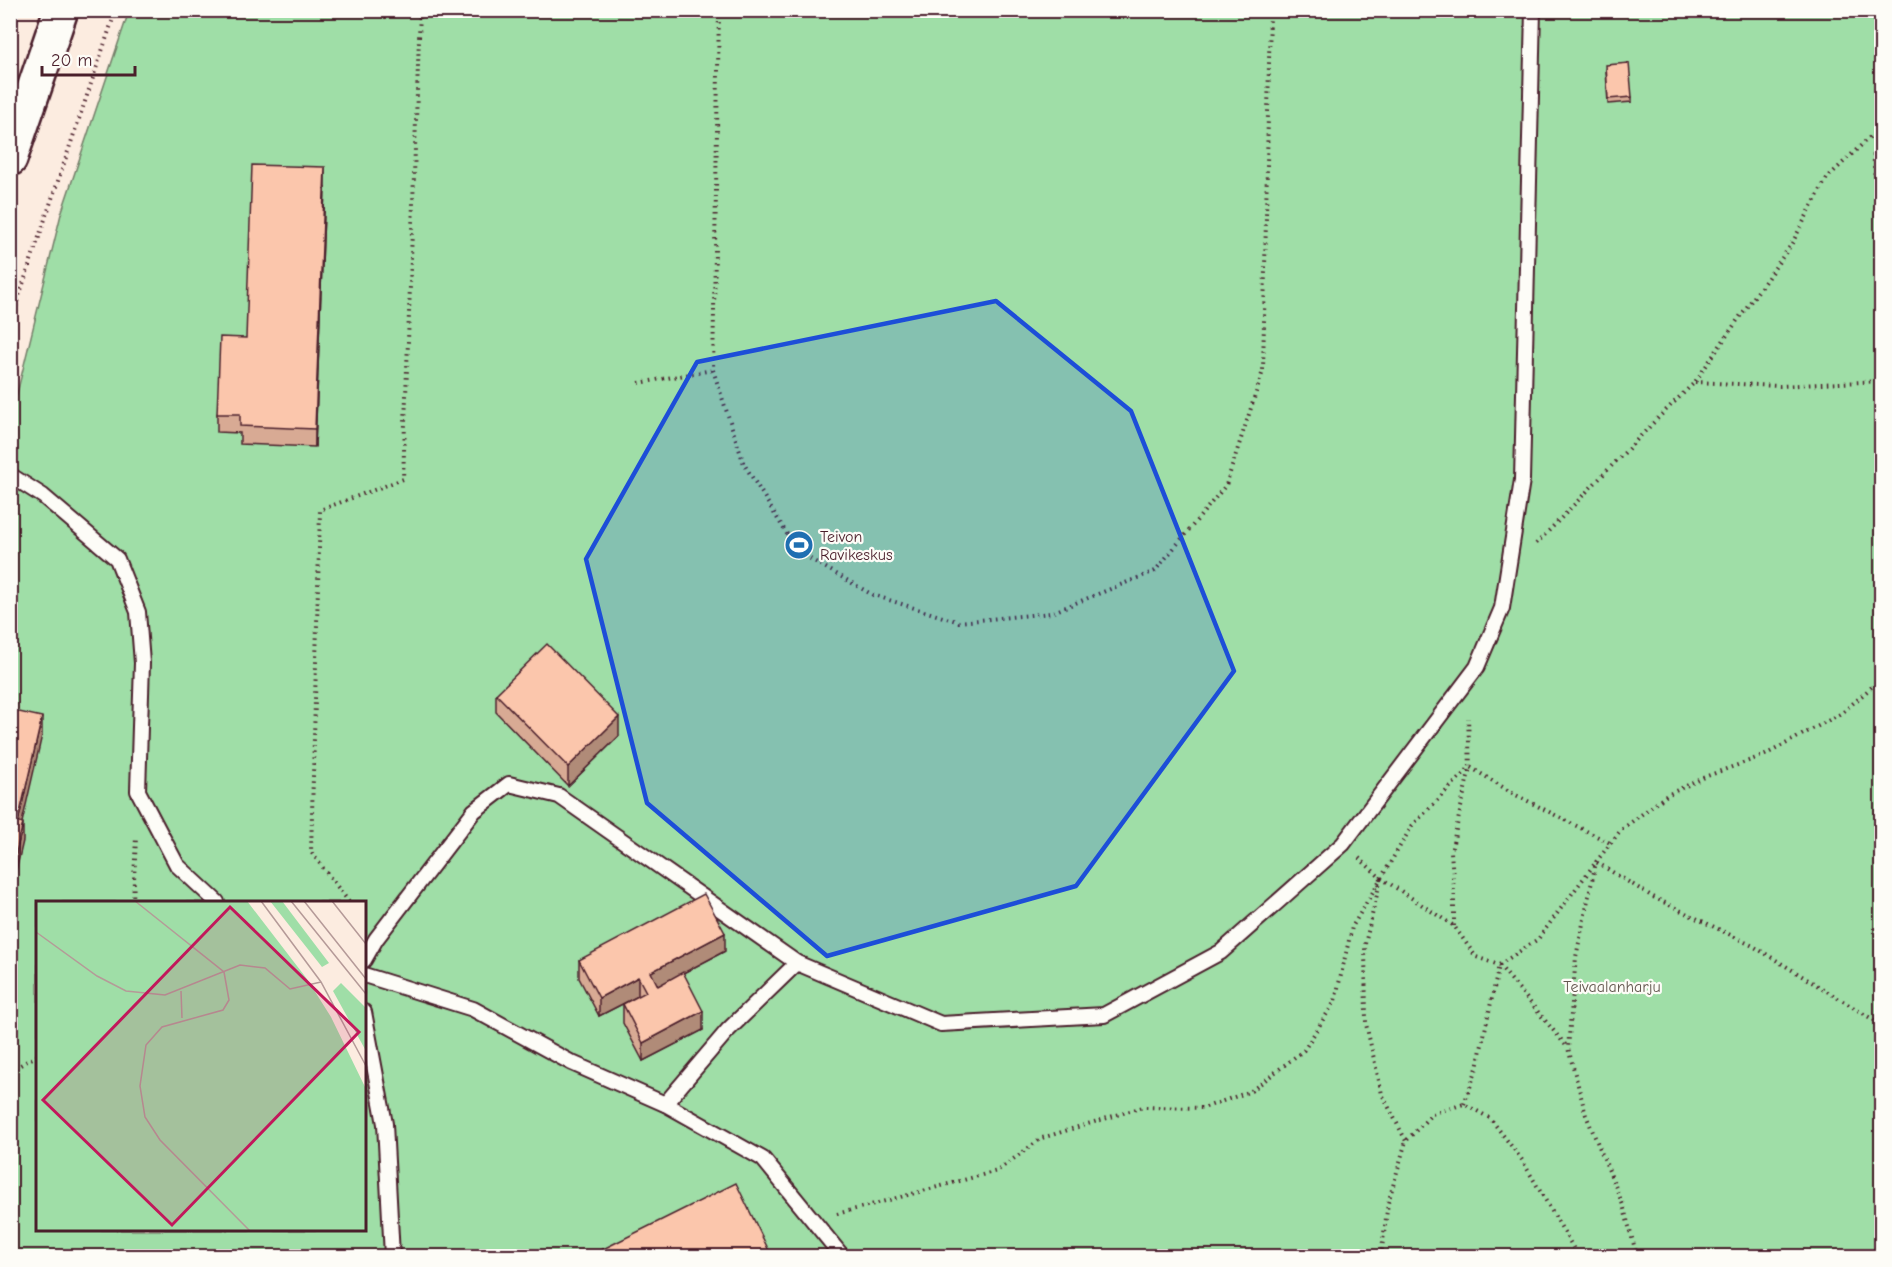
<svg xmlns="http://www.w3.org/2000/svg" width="1892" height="1267" font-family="'Comic Neue',sans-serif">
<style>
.green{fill:#9fdea7;stroke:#747e69;stroke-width:1.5;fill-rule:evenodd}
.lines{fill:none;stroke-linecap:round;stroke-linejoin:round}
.service-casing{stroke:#4a1f2b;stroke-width:18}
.secondary-casing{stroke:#4a1f2b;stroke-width:38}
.path{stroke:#4a1f2b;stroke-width:4;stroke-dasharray:1.5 4.5;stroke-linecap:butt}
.service{stroke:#fdfcf7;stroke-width:14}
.secondary{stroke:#fdfcf7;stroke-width:33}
.wall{fill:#d8aa94;stroke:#4a1f2b;stroke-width:1.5}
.shaded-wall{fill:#b08b78;stroke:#4a1f2b;stroke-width:1.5}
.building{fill:#fbc6ac;stroke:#4a1f2b;stroke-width:1.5}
.marked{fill:#1d4ed8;fill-opacity:0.2;stroke:#1d4ed8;stroke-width:4.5;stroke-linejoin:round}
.labels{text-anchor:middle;stroke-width:4.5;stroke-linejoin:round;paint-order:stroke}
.poi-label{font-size:16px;fill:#4a1f2b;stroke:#fdfcf7;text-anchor:start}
.park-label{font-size:16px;fill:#645850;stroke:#fdfcf7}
.inset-road{fill:none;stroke:#b59a98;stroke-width:1.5}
.view{fill:#c2185b;fill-opacity:0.15;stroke:#c2185b;stroke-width:3}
.inset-edge{fill:none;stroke:#4a1f2b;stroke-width:3}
</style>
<rect width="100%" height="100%" fill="#fcece0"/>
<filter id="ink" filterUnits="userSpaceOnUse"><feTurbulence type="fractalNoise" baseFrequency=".0167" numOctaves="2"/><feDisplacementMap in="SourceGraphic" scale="12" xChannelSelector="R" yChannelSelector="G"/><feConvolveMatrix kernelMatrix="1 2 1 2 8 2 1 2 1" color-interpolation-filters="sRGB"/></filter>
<g filter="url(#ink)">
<!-- green -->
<path class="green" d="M129,11H1881V1256H11V418L61,214ZM38,902H364V1230H38Z"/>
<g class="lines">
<!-- service casing -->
<g class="service-casing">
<g id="service">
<polyline points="10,475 43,496 117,559 138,612 142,663 138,791 177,865 217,902"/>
<polyline points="364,960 376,939 474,811 509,784 559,796 797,963 941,1024 1104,1015 1221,952 1343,844 1477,667 1502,608 1522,480 1533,10"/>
<polyline points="364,975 473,1009 572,1063 665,1104 763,1159 842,1256"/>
<polyline points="364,1012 385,1124 392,1256"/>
<polyline points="665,1104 728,1030 797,963"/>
</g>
</g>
<!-- secondary casing -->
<g class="secondary-casing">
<polyline id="secondary" points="10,159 61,10"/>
</g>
<!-- path -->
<g class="path">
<polyline points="719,10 713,370 744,464 798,552 873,595 959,622 1051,613 1155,571 1226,485 1263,371 1270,10"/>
<path d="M1882,101C1871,145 1871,171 1882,214"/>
<polyline points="10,330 19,296 116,10"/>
<polyline points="1695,382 1779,386 1882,381"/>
<polyline points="639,383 713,370"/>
<polyline points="1536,544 1659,417 1695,382 1741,315 1791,245 1827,178 1874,133"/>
<polyline points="1359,858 1381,878 1365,944 1366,1024 1382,1094 1406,1141"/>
<polyline points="1381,878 1454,926 1476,957 1499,965 1568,1048"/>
<polyline points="133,902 136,837"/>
<polyline points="349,902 311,852 320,510 403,479 420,10"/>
<polyline points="1454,926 1454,890 1451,852 1470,767 1468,718"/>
<polyline points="10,1071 38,1055"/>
<polyline points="1464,1104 1477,1068 1499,965 1538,939 1596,862 1653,897 1753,946 1882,1025"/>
<polyline points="837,1214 997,1171 1042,1138 1143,1107 1203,1108 1251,1091 1304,1050 1335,1001 1352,927 1412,826 1470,767 1514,794 1610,843"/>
<polyline points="1381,1256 1388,1203 1406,1141 1432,1114 1464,1104 1490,1118 1522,1160 1578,1256"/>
<polyline points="1637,1256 1623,1205 1586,1115 1568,1048 1576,957 1596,862 1621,830 1667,795 1707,776 1765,755 1842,713 1882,678"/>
</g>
<!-- service -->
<use href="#service" class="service"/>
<!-- secondary -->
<use href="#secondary" class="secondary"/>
</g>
<!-- wall -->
<g class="wall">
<rect x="1649" y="10" width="34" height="2"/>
<polygon points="1606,70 1632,97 1632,102 1608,104"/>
<polygon points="325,186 315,447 240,444 240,433 217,432 217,414 246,338"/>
<polygon points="496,694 619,736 568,786 496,712"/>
<polygon points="725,951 683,973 703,1030 643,1061 623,1023 623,1004 638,996 599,1016 579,978 579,960"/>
</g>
<!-- shaded-wall -->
<g class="shaded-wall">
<polygon points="325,167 325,186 315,447 315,429"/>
<polygon points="42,717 42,735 18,840 18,822"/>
<polygon points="619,717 619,736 568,786 568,767"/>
<polygon points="23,823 23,841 10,897 10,878"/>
<polygon points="725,933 725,951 651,990 651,972"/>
<polygon points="638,977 638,996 599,1016 599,998"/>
<polygon points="703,1011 703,1030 643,1061 643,1043"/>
</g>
<!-- building -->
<g class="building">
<polygon points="1629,63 1632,97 1608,99 1606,65"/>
<polygon points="252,165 325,167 315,429 240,426 240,414 217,414 220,337 246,338"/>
<polygon points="547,644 619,717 568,767 496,694"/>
<polygon points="10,710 42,717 18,822 23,823 10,878"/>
<polygon points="704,894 725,933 651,972 658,986 683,972 703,1011 643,1043 623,1004 646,992 638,977 599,998 579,960"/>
<polygon points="736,1183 772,1257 587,1257"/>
</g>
</g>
<!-- marked area -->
<path class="marked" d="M996,301L1131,411L1234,671L1076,886L827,956L647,803L586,559L697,362Z"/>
<!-- icons -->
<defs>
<g id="stadium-disc" transform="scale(1.5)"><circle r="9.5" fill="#1f6fb2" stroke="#fdfcf7"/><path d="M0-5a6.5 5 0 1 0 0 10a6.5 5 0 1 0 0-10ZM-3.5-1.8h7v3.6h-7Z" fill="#fff"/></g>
</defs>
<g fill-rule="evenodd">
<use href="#stadium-disc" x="799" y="545"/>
</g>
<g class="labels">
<!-- poi labels -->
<g class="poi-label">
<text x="820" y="542">Teivon<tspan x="820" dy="18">Ravikeskus</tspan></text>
</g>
<!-- park labels -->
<g class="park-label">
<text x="1612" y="992">Teivaalanharju</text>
</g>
</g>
<!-- overview -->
<g transform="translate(36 901)">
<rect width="330" height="330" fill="#fcece0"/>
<path d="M0,0H211L271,78L295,116L330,188V330H0ZM234,0H246L293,62L286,66ZM305,82L330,107V150L297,90Z" fill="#9fdea7"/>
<path class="inset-road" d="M99,0L188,71L193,99L187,109L126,126L110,144L104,185L109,216L124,239L214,330M225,0L285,81L330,165M255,0L330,93M268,0L330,78M296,0L330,43M0,31L61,75L90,90L129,94L204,64L229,67L254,88L285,81M145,90L146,117"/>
<path class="view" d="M194,6L323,131L136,324L7,199Z"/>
<rect width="330" height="330" class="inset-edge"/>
</g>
<!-- margin -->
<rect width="1892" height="1267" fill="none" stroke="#fdfcf7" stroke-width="36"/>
<rect x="18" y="18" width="1856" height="1231" fill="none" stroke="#4a1f2b" stroke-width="2" filter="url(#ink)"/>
<!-- scale -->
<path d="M42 66v9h93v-9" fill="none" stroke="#4a1f2b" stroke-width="3"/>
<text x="51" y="66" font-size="18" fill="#4a1f2b" stroke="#fdfcf7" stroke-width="4.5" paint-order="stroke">20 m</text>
</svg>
